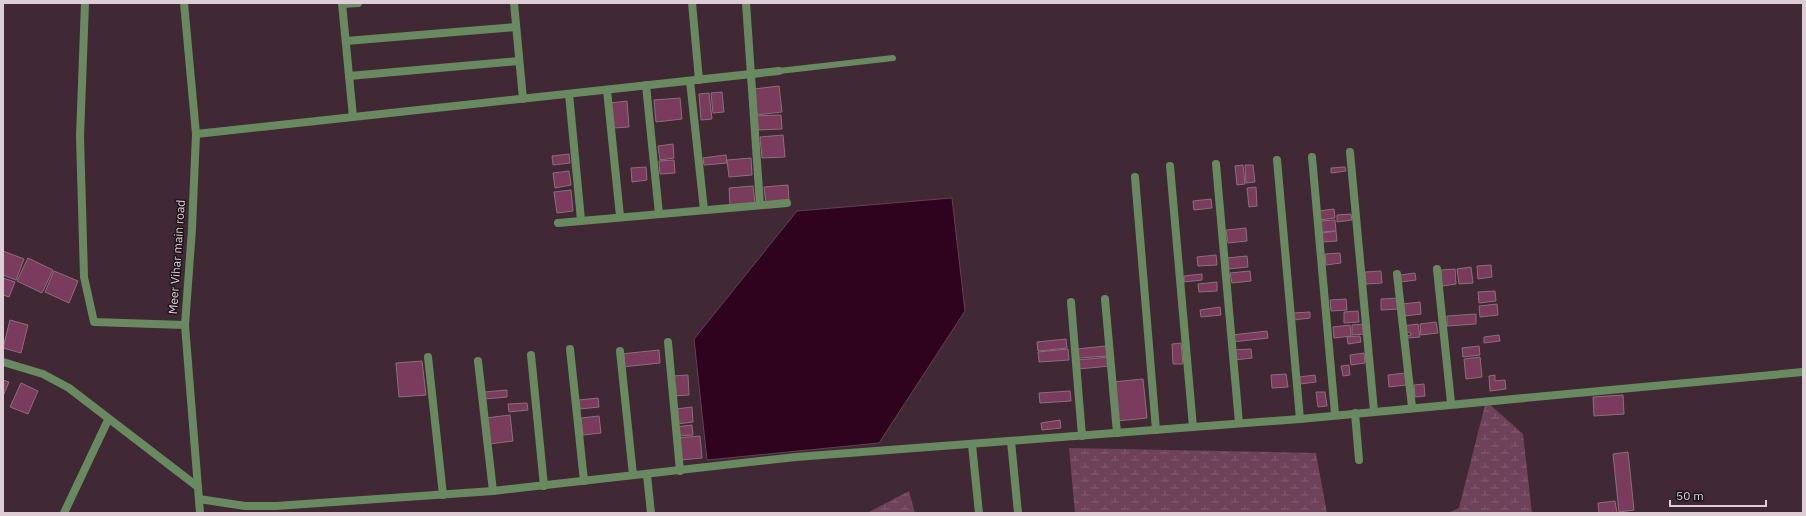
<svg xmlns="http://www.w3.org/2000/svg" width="1806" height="516" font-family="'IBM Plex Sans',sans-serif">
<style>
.wetland{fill:url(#wetland-marsh)}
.water{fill:#2f031d;stroke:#634054}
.building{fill:#7b3b5c;stroke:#8b6f7b}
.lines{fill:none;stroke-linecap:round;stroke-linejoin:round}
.lane{stroke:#698a61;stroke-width:6}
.street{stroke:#698a61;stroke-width:8}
.labels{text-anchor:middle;stroke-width:3;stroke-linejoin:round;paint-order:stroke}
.street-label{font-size:12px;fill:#ddcdd4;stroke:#20151a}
</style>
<defs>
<pattern id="wetland-marsh" width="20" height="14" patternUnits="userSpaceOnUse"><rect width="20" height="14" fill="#6e4258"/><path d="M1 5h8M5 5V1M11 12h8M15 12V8" fill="none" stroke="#825c6f"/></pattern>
</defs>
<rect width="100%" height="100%" fill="#402934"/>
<!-- wetland -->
<g class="wetland">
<polygon points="1486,401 1523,434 1532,513 1448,513 1459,508"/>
<polygon points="1069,448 1316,453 1327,513 1075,513"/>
<polygon points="909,491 915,513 867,513"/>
</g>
<!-- water -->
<polygon class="water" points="952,198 965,311 879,443 707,460 694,339 797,211"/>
<!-- building -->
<g class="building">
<polygon points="779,86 782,112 757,115 754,89"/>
<polygon points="722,92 724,112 713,113 711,93"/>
<polygon points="709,93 712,119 701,120 699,94"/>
<polygon points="680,98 682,119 656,122 654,100"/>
<polygon points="627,101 629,127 613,128 611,103"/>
<polygon points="781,115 782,129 758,130 757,116"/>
<polygon points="783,135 785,157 762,158 760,137"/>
<polygon points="673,144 674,158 660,160 658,146"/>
<polygon points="569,154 570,163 553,165 552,156"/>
<polygon points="726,155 727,163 704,165 703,158"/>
<polygon points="751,158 752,175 729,177 727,160"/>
<polygon points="674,160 675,173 660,174 659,161"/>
<polygon points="1243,165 1245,184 1237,185 1235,166"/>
<polygon points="1245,165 1253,165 1255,182 1246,183"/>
<polygon points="646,167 647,180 632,182 631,168"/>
<polygon points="1345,167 1346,171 1331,173 1331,168"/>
<polygon points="569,171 571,185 555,188 553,173"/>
<polygon points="788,185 789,201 766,203 764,187"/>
<polygon points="753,186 755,203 730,205 729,188"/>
<polygon points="1256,187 1257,206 1249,207 1247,188"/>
<polygon points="571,190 573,211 557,213 554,192"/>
<polygon points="1211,199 1212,208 1194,210 1193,201"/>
<polygon points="1334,209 1335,218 1320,220 1319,211"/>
<polygon points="1351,214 1352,220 1337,222 1337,215"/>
<polygon points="1335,220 1336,231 1322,232 1320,221"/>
<polygon points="1246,228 1247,241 1228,243 1226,230"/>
<polygon points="1336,231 1337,241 1323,242 1322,233"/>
<polygon points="3,251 24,259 16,280 3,275"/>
<polygon points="1340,253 1341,263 1326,265 1325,254"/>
<polygon points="1216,255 1217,265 1198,266 1197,257"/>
<polygon points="1247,256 1248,267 1228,269 1227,258"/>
<polygon points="28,258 53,270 42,293 17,281"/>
<polygon points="1491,265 1492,277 1478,279 1477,266"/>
<polygon points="1471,267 1473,283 1459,284 1457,269"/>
<polygon points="1455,269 1456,284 1442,286 1441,270"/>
<polygon points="54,271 78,281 69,303 45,292"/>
<polygon points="1250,271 1251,281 1232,283 1230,273"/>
<polygon points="1381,271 1382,283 1366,284 1365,272"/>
<polygon points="1415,273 1416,280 1401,282 1400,275"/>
<polygon points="1202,274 1202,280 1184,282 1184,276"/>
<polygon points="3,278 15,282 9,297 3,295"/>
<polygon points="1217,282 1217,291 1199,292 1198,284"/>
<polygon points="1495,291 1496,301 1479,303 1478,292"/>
<polygon points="1399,298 1399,309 1381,310 1381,299"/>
<polygon points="1346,299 1347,310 1331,311 1330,300"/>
<polygon points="1420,302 1421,314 1405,316 1403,304"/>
<polygon points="1497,304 1498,315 1480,317 1479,306"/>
<polygon points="1220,307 1221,315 1201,317 1200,310"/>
<polygon points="1358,311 1359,322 1344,323 1344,312"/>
<polygon points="1310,312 1310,318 1294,320 1293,313"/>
<polygon points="1476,314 1476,324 1447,326 1447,316"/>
<polygon points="10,320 28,325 21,353 3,348"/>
<polygon points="1436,322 1438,333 1421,335 1420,324"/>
<polygon points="1364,324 1365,334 1352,335 1352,325"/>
<polygon points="1418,324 1420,337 1407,338 1407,336 1411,335 1410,332 1404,333 1403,326"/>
<polygon points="1350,325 1351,336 1334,338 1333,327"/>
<polygon points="1267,331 1268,338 1232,342 1232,335"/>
<polygon points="1499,335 1500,341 1484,343 1484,337"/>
<polygon points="1360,336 1361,342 1348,344 1347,337"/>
<polygon points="1066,339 1067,348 1038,351 1037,342"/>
<polygon points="1181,343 1183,364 1173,364 1172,344"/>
<polygon points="1106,346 1107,356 1078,358 1077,349"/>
<polygon points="1479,346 1480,355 1463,357 1462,348"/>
<polygon points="1068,349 1069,360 1039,362 1038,352"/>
<polygon points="1251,349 1252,358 1234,360 1233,350"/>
<polygon points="659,350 660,363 622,367 621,354"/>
<polygon points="1364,353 1365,363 1351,365 1350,355"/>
<polygon points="1109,357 1110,366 1078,369 1077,360"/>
<polygon points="1480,357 1482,377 1466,379 1464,359"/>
<polygon points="422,361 426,395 399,397 396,363"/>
<polygon points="1349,365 1350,375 1343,376 1341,366"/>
<polygon points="1405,373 1406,385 1389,387 1388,375"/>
<polygon points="1286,374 1288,387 1272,388 1271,375"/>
<polygon points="688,375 689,395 673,396 672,376"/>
<polygon points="1315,375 1316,382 1300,384 1299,377"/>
<polygon points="1495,375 1495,381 1505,380 1506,389 1490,391 1489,376"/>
<polygon points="1143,379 1147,418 1117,421 1113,382"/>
<polygon points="3,380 9,382 3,396"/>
<polygon points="21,383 38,391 28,414 10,407"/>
<polygon points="1424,384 1425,396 1415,397 1414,385"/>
<polygon points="507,390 507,397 485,399 485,392"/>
<polygon points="1070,391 1071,401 1040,403 1039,393"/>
<polygon points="1316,392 1325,392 1327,406 1318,407"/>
<polygon points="1623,395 1624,414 1594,416 1593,397"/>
<polygon points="598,398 599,407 580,409 579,400"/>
<polygon points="527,403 528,410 509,412 508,404"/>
<polygon points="692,407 693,422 677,424 676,409"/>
<polygon points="510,415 513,441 489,444 486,418"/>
<polygon points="599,416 601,433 583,435 581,418"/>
<polygon points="1060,420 1061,428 1042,430 1041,423"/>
<polygon points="692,425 693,435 677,436 676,427"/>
<polygon points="700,436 702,458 680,460 677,438"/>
<polygon points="1628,452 1634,510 1619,512 1613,454"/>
<polygon points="1615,501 1617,513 1599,513 1598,503"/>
</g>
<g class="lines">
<!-- lane -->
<polyline class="lane" points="779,71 893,58"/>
<!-- street -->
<g class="street">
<polyline points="85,3 80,136 84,277 94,322 185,325"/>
<polyline points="184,3 196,134 192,229 185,325 200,513"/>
<polyline points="342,3 353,117"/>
<polyline points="514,3 523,99"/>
<polyline points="692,3 699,80"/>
<polyline points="746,3 760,205"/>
<polyline points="342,4 358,3"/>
<polyline points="346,41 516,27"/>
<polyline points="349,76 519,61"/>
<polyline points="690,81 704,210"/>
<polyline points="646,85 659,214"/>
<polyline points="607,90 620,216"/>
<polyline points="569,94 581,220"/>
<polyline points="196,134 779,71"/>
<polyline points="1350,152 1374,411"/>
<polyline points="1312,157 1335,414"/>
<polyline points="1277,160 1300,419"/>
<polyline points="1216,164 1239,423"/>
<polyline points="1170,166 1193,427"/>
<polyline points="1135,177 1156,430"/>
<polyline points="558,223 787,203"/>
<polyline points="1437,269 1451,403"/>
<polyline points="1397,274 1412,407"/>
<polyline points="1105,299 1117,433"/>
<polyline points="1071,302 1082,436"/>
<polyline points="668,342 680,471"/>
<polyline points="570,349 584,481"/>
<polyline points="620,351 633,475"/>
<polyline points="531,355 544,486"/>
<polyline points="428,357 443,495"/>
<polyline points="478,361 493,491"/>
<polyline points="3,362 43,374 69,388 198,487"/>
<polyline points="1355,413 1359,460"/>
<polyline points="1011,441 1018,513"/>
<polyline points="972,445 979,513"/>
<polyline points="647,475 651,513"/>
<polyline points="199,499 245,506 276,506 493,491 796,457 1300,419 1803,372"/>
<polyline points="64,513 108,420"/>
</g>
</g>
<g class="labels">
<!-- street labels -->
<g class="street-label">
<text transform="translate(177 257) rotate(-86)" y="4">Meer Vihar main road</text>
</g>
</g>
<!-- border -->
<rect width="1806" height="516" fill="none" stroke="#ddcdd4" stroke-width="8"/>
<!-- scale -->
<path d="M1670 500v6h96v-6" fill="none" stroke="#ddcdd4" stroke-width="2"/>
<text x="1676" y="500" font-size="12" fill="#ddcdd4" stroke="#20151a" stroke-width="3" paint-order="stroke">50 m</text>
</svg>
